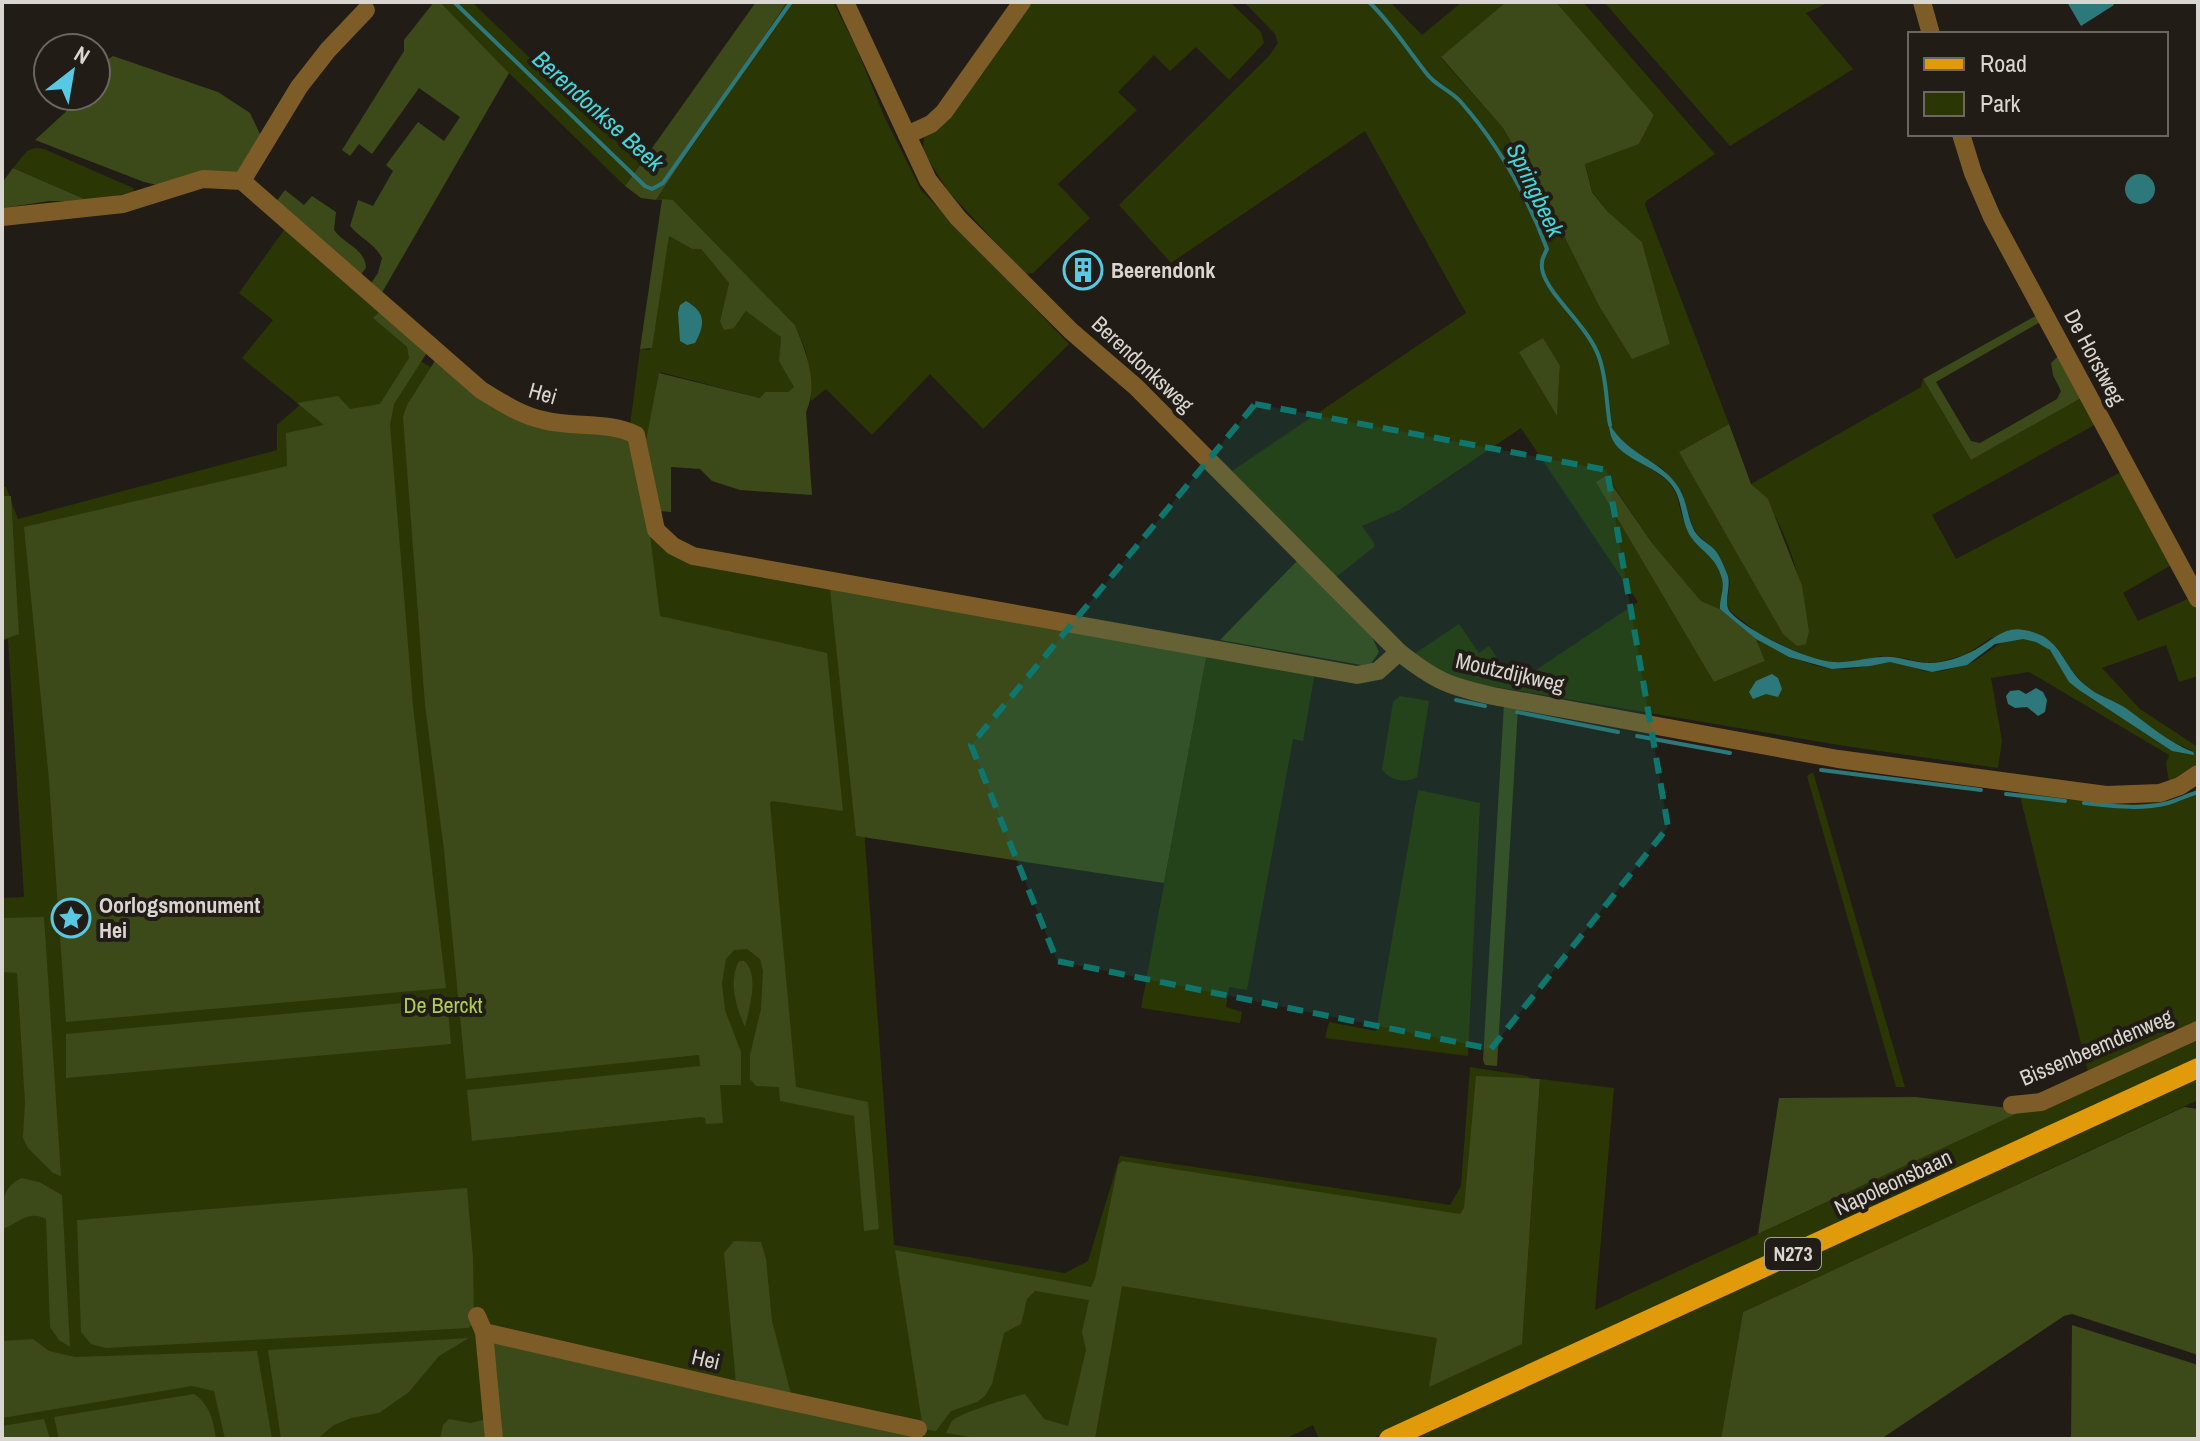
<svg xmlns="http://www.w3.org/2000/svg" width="2200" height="1441" font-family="'Archivo Narrow',sans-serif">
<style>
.green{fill:#2b3605;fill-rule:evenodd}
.forest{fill:#3c4919}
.water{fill:#2d787a}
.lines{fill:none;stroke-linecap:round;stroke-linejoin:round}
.stream{stroke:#2d787a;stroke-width:4}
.minor{stroke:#7e5c28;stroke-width:18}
.major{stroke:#e19a0a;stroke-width:20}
.marked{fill:#0f766e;fill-opacity:0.2;stroke:#0f766e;stroke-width:6;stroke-dasharray:16 10;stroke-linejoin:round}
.labels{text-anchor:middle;stroke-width:8;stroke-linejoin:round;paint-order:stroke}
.shield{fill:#221c16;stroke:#a29e99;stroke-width:2}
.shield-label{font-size:20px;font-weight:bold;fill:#d9d5d1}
.poi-label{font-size:22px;font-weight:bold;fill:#d9d5d1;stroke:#221c16;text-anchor:start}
.street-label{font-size:22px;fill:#d9d5d1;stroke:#221c16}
.park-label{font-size:22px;fill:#adcd55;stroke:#221c16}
.water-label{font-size:24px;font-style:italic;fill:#44d7db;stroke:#221c16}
</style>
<rect width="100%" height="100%" fill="#221c16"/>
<!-- green -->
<g class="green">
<polygon points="440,2 472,2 640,164 625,186 509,73"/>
<polygon points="787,2 833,2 856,47 885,118 921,190 1069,344 983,429 930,374 872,435 826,389 811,401 806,351 795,325 673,200 656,200"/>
<polygon points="1028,2 1230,2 1261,32 1264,43 1229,80 1196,47 1170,71 1154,55 1118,92 1137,110 1058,184 1090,218 1033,273 1025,274 948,191 923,151 924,137 934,129"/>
<path d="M1244,2H1390L1422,35L1462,2H1506L1441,58L1503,128L1556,220L1599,306L1632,358L1670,344L1642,242L1607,211L1592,191L1585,163L1639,144L1654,115L1556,2H1583L1715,154L1646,201L1645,205L1729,424L1679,452L1809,630C1801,583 1787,518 1751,484L1921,387L1923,379L1971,460L2083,397L2098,423L1932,515L1956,559L2123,471L2173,564L2123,593L2138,621L2190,598L2198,613V676L2179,682L2166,645L2102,668L2140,709L2198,747V765L2169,782L2166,763L2169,755L2029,672L1991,678L2002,741L1998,768L1845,746L1473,683L1443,675L1411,656L1459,624L1479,653L1489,646L1515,684L1638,602L1521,428L1399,510L1362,526L1374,543V547L1336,577L1232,471L1466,313L1365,131L1171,263L1119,205L1269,56L1278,43L1275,34ZM1520,352L1560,366L1557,414H1556ZM1610,425L1622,443L1663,469L1682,492L1693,527L1698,535L1714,549L1722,562L1730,581L1727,604L1730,611L1759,634L1795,651L1811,658L1832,662H1855L1881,656L1904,658L1925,663L1939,662L1965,655L1991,638L2041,635L2087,688L2125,708L2168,740L2193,751H2172L2079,690C2061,675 2059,650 2035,641C1999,629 1990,659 1962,666C1953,668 1941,672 1932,672C1918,672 1904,662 1890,662C1877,662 1862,668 1848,669C1815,671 1784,654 1756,639L1765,661L1714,682L1607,476L1652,543L1701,601L1720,609C1719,599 1725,590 1723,579C1717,555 1695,544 1685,523C1677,507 1681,493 1665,479C1645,462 1622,457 1609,432Z"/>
<polygon points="1604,2 1830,2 1806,13 1853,69 1730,146"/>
<polygon points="35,148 44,149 133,188 134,192 89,201 13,168 27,151"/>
<polygon points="286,227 381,310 374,318 407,347 409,354 538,432 654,526 683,547 1190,649 864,828 894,1245 1065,1273 1088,1261 1120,1156 1450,1205 1461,1186 1470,1067 1527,1076 1539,1083 1522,1344 1540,1079 1614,1088 1595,1310 2025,1110 2198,1033 2198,1057 1371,1439 1319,1439 1313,1425 1285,1439 1095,1439 1115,1315 1084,1439 2,1439 2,898 24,897 8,639 2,641 2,487 6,487 18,519 277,450 277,425 302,403 297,403 242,358 273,320 239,293"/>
<polygon points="669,236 692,249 701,249 729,283 720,321 734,328 746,311 751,312 781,337 780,356 794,388 788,392 765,392 760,398 660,372 646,440 630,425 640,349 650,350"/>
<polygon points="1207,653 1315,672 1303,741 1293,739 1247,990 1229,987 1226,1007 1242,1012 1240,1023 1141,1008"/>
<path d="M1400,696L1429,701L1417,777C1405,784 1391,780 1382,770L1393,702Z"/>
<polygon points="1813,772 1905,1087 1896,1087 1807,776"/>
<polygon points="1418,790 1480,803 1468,1056 1325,1038 1329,1022 1376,1031"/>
<path d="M2198,790V1027L2089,1076L2019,792C2077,798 2144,817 2198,790Z"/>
<polygon points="2198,1073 2198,1100 1743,1312 1721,1439 1405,1439"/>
</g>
<!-- forest -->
<g class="forest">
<path d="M434,2H440L509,73L380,296L369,286L378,273L382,258C375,244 360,238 350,226L358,200L373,206L393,171L386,165L418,122L444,141L460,117L419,88L372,154L359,144L350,156L342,150L404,51V40Z"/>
<polygon points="756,2 787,2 656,200 641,198 625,186"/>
<polygon points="1506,2 1556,2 1654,115 1639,144 1585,164 1592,192 1607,211 1642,242 1670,344 1632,359 1599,306 1556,220 1503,128 1441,57"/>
<path d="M113,56L218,92L250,113L260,134L240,171L232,176L157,185L144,182L35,140L83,96H96C96,80 98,65 113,56Z"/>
<polygon points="13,168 89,201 50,201 2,208 2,183"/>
<path d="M285,190L304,205L312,196L336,212L334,230C345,245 365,248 366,268L359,277L275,203Z"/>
<path d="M662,199L673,200L795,325C806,352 819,385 806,412L812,495L740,490L712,481L700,469L671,467V512L660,511L646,440L659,373L760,398L765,392H788L794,387L779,361L781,337L746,311L734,328L724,330L720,321L729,283L701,249H692L669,236L652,348L640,349Z"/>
<polygon points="381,310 428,351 394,404 390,425 413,706 446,988 66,1022 49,780 24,527 287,466 286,433 324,425 297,403 338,396 350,409 380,404 409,358 407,347 373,318"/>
<polygon points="2039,314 2042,321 1936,382 1971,441 1980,443 2057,399 2061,391 2053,375 2051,363 2060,354 2083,397 1971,460 1923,379"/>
<polygon points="1543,338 1560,366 1557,416 1519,352"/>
<polygon points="436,359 482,398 631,436 648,519 660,616 827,653 843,811 772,801 770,803 796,1087 868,1102 879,1229 864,1231 854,1116 780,1101 779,1087 756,1086 750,1079 750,1055 761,1009 763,971 760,959 747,949 734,950 726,959 722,983 725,1010 741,1052 741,1085 720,1085 723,1123 706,1124 705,1118 701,1117 472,1141 467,1090 700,1066 699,1055 466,1079 444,850 425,705 403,417 407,405"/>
<polygon points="1729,424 1751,484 1768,499 1802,586 1809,631 1806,644 1797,646 1783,634 1679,452"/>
<polygon points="1606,476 1652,543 1701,601 1720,609 1740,623 1756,639 1765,661 1714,682 1596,482"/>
<polygon points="2,496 11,496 19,634 2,640"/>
<polygon points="1297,561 1372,637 1379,652 1371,664 1361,665 1220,640"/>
<polygon points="830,589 1207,653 1164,883 856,836"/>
<polygon points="1504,704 1518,707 1497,1066 1485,1065 1483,1060"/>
<polygon points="44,917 61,1176 53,1173 28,1148 23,1138 25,1102 17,973 2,972 2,918"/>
<path d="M739,961H744C760,973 749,1010 745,1027C736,1007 728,982 739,961Z"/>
<polygon points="447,999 451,1044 66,1078 66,1034"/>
<path d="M1476,1076L1540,1079L1522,1344L1429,1387L1437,1338L1122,1286L1095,1439H982L946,1433C948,1429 950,1424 952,1421C960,1413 1012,1397 1025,1394L1044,1419L1068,1426L1086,1350L1082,1332L1089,1300L1035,1291L1027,1299L1021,1324L1004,1333L992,1384L985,1396L977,1402L951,1411L936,1431L923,1429L895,1250L1091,1287L1095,1279L1118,1165L1122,1161L1460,1214L1464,1208Z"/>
<polygon points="1916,1097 2025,1110 1758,1234 1779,1098"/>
<polygon points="2184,1107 2198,1109 2198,1355 2072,1314 2064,1316 1881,1439 1721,1439 1743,1312"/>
<path d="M22,1178L39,1182L62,1195L70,1347L59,1340L50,1327L46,1219C28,1209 18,1224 2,1229C2,1208 0,1187 22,1178Z"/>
<polygon points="467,1188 473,1258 474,1321 469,1328 106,1348 91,1344 81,1332 77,1220"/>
<polygon points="734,1241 761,1242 766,1259 772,1321 791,1394 736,1383 724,1253"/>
<polygon points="2072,1325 2198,1365 2198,1439 2071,1439"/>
<polygon points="469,1338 439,1356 409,1392 379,1413 351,1418 334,1425 317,1439 281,1439 268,1350"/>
<polygon points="33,1339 49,1351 75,1357 257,1351 272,1439 225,1439 214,1391 192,1386 2,1418 2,1341"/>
<polygon points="490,1341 912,1436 912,1439 500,1439"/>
<path d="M194,1394C210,1405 213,1420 216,1439H59L54,1417Z"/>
<polygon points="44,1419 50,1439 2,1439 2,1426"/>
<polygon points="449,1419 471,1423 487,1419 489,1439 440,1439 443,1425"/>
</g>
<!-- water -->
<g class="water">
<polygon points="2067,2 2112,2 2114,5 2081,26"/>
<circle cx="2140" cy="189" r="15"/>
<path d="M686,301C705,312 706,323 695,343L687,345L680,341L678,313L680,305Z"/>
<path d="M1609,423C1628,457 1660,458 1679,488C1687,501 1687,515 1693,528C1697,538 1707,542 1714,549C1721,557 1724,567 1728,576C1731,587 1723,604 1730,612C1749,632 1806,660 1833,662C1850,663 1865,658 1881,657C1898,655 1913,663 1929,663C1944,663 1962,657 1975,650C1992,641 2004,626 2024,630C2063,637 2060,664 2085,685C2097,696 2114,700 2127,709C2149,725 2168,742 2193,752L2194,755L2172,751L2079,690L2069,682L2050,650L2036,642L2023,639L1995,644L1967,665L1932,672L1890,662L1870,666L1832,669L1789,657L1756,639L1720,609C1719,599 1725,589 1722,579C1716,555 1699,551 1689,534C1680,517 1683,497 1669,482C1650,461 1608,458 1609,423Z"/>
<polygon points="1772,674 1778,678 1782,689 1778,697 1766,694 1753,699 1749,692 1756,681"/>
<polygon points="2036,688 2043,692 2047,700 2045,712 2038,716 2027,707 2015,708 2008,704 2006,696 2010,691 2019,690 2026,694"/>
</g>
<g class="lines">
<!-- stream -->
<g class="stream">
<polyline points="454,2 645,186 652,189 663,183 791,2"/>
<path d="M1369,2C1392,24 1407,49 1427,74C1435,85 1450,90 1460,101C1498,144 1527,195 1547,249C1543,257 1540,263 1543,273C1551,298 1588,326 1599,357C1607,379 1606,403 1610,425"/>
<polyline points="1456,700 1485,706"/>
<polyline points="1517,712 1618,732"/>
<polyline points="1637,736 1730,753"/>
<polyline points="1821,770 1981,790"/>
<polyline points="2006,794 2065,801"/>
<path d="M2084,803C2112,806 2140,810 2168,803C2178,800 2188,795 2198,792"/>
</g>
<!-- minor -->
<g class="minor">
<path d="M845,2L928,180L958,218L1071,331L1136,387L1399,652C1434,680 1450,687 1493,696L1838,759L2106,795L2160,793L2180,786L2198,774"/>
<polyline points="1922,2 1931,34"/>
<polyline points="1961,134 1973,173 1992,217 2198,599"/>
<polyline points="907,135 931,124 944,112 1022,2"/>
<polyline points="242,181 299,87 328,50 366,10"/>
<path d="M2,217L123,204L203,179L242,181L481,390C501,402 520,415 543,420C573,428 609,421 636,435L656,530L673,546L693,556L1357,675L1378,671L1399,652"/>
<polyline points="2012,1105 2041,1102 2198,1030"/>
<polyline points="477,1316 484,1332 494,1439"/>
<polyline points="484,1332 732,1389 918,1429"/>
</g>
<!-- major -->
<polyline class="major" points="1389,1439 2198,1068"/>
</g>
<!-- marked area -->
<path class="marked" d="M1255,404L1607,470L1668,827L1491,1049L1057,961L971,745Z"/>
<!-- icons -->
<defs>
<g id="building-ring" transform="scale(2)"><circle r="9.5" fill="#221c16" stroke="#57c9e3" stroke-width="1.5"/><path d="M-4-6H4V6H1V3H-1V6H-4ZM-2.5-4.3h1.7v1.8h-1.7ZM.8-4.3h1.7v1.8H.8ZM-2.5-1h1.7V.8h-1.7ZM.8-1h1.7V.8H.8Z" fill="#57c9e3"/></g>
<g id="sight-ring" transform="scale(2)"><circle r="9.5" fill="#221c16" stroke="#57c9e3" stroke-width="1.5"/><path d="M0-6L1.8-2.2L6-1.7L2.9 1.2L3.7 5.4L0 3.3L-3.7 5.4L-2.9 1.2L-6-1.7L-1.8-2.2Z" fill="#57c9e3"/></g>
</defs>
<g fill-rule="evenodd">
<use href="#building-ring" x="1083" y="270"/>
<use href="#sight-ring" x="71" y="918"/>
</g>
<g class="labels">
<!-- shield labels -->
<rect class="shield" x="1765" y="1238" width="56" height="32" rx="6"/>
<g class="shield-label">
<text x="1793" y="1261">N273</text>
</g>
<!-- poi labels -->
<g class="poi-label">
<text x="1111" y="278">Beerendonk</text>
<text x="99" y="913">Oorlogsmonument<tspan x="99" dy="25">Hei</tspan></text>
</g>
<!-- street labels -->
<g class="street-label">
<text transform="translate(2095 357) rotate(62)" y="8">De Horstweg</text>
<text transform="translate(1143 364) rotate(43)" y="8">Berendonksweg</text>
<text transform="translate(543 393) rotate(16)" y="8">Hei</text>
<text transform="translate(1510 672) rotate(13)" y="8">Moutzdijkweg</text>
<text transform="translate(2096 1047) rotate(-23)" y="8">Bissenbeemdenweg</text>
<text transform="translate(1893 1182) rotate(-25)" y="8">Napoleonsbaan</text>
<text transform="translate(706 1359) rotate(13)" y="8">Hei</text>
</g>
<!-- park labels -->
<g class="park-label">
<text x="443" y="1013">De Berckt</text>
</g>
<!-- water labels -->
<g class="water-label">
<text transform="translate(598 111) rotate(42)" y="8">Berendonkse Beek</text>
<text transform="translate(1535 190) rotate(64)" y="8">Springbeek</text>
</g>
</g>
<!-- border -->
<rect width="2200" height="1441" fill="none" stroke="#d9d5d1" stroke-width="8"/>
<!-- legend -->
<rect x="1908" y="32" width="260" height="104" fill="#221c16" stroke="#6b6661" stroke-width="2"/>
<rect x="1924" y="58" width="40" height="12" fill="#e19a0a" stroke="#6b6661" stroke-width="2"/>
<text x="1980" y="72" font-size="24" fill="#d9d5d1">Road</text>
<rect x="1924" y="92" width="40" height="24" fill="#2b3605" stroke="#6b6661" stroke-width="2"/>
<text x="1980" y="112" font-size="24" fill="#d9d5d1">Park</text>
<!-- north arrow -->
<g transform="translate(72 72) rotate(31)"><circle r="38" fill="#221c16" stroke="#6b6661" stroke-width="2"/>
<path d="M0-6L14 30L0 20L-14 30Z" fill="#57c9e3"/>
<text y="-12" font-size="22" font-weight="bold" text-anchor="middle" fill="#d9d5d1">N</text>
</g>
</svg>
